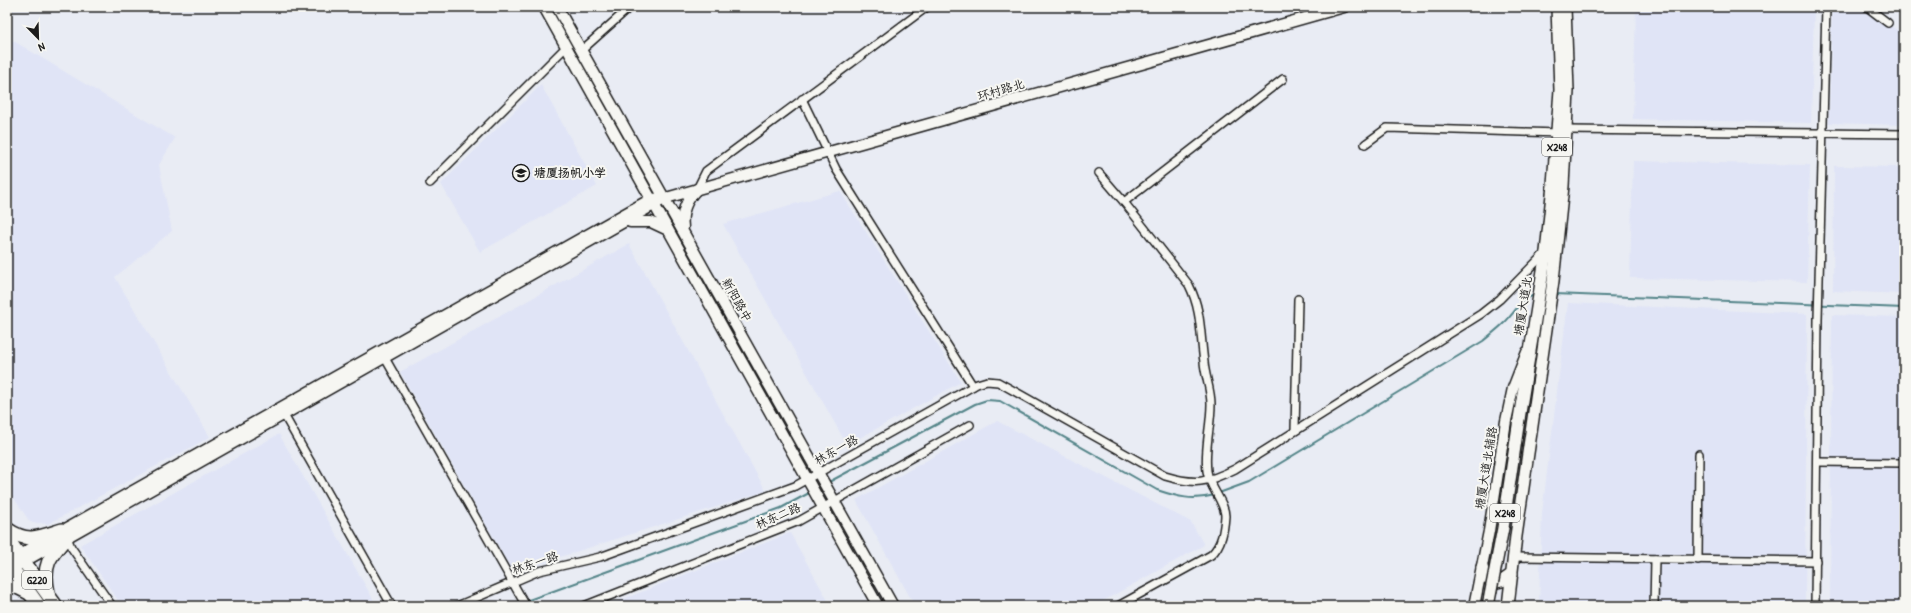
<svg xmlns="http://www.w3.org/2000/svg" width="1911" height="613" font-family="'Patrick Hand','LXGW WenKai TC',sans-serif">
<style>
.built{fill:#e0e4f6}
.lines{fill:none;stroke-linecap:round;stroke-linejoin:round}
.stream{stroke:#538488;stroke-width:2}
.street-casing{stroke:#1c1c1c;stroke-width:10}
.secondary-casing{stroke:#1c1c1c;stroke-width:13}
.primary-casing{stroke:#1c1c1c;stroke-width:14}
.highway-casing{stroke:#1c1c1c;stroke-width:16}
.street{stroke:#f6f6f2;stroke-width:7}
.secondary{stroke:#f6f6f2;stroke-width:10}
.primary{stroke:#f6f6f2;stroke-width:11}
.highway{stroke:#f6f6f2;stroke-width:13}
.primary-bridge-casing{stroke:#1c1c1c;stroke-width:14;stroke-linecap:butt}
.primary-bridge{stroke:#f6f6f2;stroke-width:11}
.labels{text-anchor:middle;stroke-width:4;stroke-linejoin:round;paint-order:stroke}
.shield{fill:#f6f6f2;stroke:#5d5d5c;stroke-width:1}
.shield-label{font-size:11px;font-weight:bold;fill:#1c1c1c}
.street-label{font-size:12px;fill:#1c1c1c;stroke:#f6f6f2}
.poi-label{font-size:12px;font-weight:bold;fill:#1c1c1c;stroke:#f6f6f2;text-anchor:start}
</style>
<rect width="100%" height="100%" fill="#e9ecf4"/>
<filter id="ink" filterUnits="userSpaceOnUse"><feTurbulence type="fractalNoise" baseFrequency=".025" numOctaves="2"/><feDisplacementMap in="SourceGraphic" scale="8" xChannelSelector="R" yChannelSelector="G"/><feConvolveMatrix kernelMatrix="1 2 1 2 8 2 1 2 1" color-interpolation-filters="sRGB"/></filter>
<g filter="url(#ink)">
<!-- built -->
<g class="built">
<polygon points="1636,7 1814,7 1811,123 1633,119"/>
<polygon points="1832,7 1859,7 1904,34 1904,294 1833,291 1834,166 1902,167 1903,125 1829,123"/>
<polygon points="7,37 175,138 159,165 172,231 115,277 210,437 48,524 30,522 7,488"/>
<polygon points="541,85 597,186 480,252 441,184"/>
<polygon points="1633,161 1810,165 1807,282 1630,278"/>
<polygon points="840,191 961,382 847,445 723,224"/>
<polygon points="629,244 766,491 513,572 400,372"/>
<polygon points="1568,303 1807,314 1805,606 1539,606 1542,513"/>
<polygon points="1832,315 1904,317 1904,606 1830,606"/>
<polygon points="997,421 1191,522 1204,545 1094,606 915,606 856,500"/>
<polygon points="279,434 377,606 122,606 80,545"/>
<polygon points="790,533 831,606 606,606"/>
</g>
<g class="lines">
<!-- stream -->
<g class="stream">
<polyline points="1555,294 1904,308"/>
<path d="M827,483L975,404L987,400L1000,401L1157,490C1178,497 1192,501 1215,495"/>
<path d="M1219,493L1249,482L1483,341C1490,335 1498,329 1505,322C1514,313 1522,298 1535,295"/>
<polyline points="526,601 781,508 811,492"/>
<polyline points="514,606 522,603"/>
</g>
<!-- street casing -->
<g class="street-casing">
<g id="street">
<polyline points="1867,7 1888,23"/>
<polyline points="7,8 8,7"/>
<polyline points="582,50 630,7"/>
<polyline points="802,99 836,169 973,386"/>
<polyline points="1567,130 1904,134"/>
<polyline points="1365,144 1387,128 1558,133"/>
<path d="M1099,173L1124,202L1189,285C1202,311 1200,334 1204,362C1205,376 1211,390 1211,404C1211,426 1204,450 1207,471C1209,487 1225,502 1225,516C1224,530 1222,545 1211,555L1118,606"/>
<polyline points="430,183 566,47"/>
<polyline points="697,189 706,171 927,7"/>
<polyline points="1124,202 1283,79"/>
<polyline points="385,358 526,606"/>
<polyline points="284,415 392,606"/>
<polyline points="1295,430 1298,299"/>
<polyline points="1817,462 1904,463"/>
<polyline points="67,537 71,547 112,606"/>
<polyline points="1514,557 1816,561"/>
<polyline points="1698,560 1699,454"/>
<path d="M457,606L539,571L600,557L795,486L977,384L987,381L998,382L1165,476C1195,485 1207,483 1235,469L1481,314L1500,299L1546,252"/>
<polyline points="584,606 799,521 970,425"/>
<polyline points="1654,606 1655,559"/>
<polyline points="1815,606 1818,319 1826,7"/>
</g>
</g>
<!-- secondary casing -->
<g class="secondary-casing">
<g id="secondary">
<polyline points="544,7 878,606"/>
<polyline points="557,7 893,606"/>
<polyline points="630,222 651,222 668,230"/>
<path d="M683,227C681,212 686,200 697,189"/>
<polyline points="14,558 651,199 666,198 1344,7"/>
<polyline points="18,565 666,198"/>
<polyline points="1474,606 1489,531 1506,421 1513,388 1527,352"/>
</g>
</g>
<!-- primary casing -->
<g class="primary-casing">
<g id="primary">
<polyline points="1519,419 1546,252 1553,185 1560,90 1557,7"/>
<polyline points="1482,567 1485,577 1493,583 1502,581 1512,574"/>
<polyline points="1508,606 1516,536 1553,281 1563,186 1568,91 1565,7"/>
</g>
</g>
<!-- highway casing -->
<g class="highway-casing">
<g id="highway">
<path d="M7,529C28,544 40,537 62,530"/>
<polyline points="7,538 56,606"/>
<polyline points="7,561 39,606"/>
<polyline points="7,585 19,588 29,593"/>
<path d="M48,593C42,565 49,557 67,537"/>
</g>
</g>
<!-- street -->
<use href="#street" class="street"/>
<!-- secondary -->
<use href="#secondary" class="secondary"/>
<!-- primary -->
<use href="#primary" class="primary"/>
<!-- highway -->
<use href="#highway" class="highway"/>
<!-- primary-bridge casing -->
<g class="primary-bridge-casing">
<polyline id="primary-bridge" points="1488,606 1503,528 1519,419"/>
</g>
<!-- primary-bridge -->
<use href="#primary-bridge" class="primary-bridge"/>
</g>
</g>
<!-- icons -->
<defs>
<g id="school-ring" transform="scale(0.9)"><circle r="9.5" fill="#f6f6f2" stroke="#1c1c1c" stroke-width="1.5"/><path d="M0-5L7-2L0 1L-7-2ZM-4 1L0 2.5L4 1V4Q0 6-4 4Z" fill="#1c1c1c"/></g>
</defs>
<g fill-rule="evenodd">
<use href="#school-ring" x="521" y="173"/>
</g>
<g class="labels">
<!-- shield labels -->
<g class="shield">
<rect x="1542" y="138" width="30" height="18" rx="3"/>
<rect x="1490" y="504" width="30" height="18" rx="3"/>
<rect x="22" y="571" width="30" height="18" rx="3"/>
</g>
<g class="shield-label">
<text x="1557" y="151">X248</text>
<text x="1505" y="517">X248</text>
<text x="37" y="584">G220</text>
</g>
<!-- street labels -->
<g class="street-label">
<text transform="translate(1001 90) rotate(-16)" y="4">环村路北</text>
<text transform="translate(737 300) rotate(61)" y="4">新阳路中</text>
<text transform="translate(1523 306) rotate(-81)" y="4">塘厦大道北</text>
<text transform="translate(836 450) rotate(-29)" y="4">林东一路</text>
<text transform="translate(1486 468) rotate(-81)" y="4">塘厦大道北辅路</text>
<text transform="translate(778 516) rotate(-23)" y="4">林东二路</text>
<text transform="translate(535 563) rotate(-18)" y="4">林东一路</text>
</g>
<!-- poi labels -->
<g class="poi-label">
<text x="534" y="177">塘厦扬帆小学</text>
</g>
</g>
<!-- margin -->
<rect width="1911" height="613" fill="none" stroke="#f6f6f2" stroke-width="24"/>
<rect x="12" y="12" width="1887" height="589" fill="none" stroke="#1c1c1c" stroke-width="1.5" filter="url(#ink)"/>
<!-- north arrow -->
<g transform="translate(38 38) rotate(157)" stroke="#f6f6f2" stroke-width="3" paint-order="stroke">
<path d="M0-3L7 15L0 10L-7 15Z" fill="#1c1c1c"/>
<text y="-6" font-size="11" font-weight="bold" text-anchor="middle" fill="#1c1c1c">N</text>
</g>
</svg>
